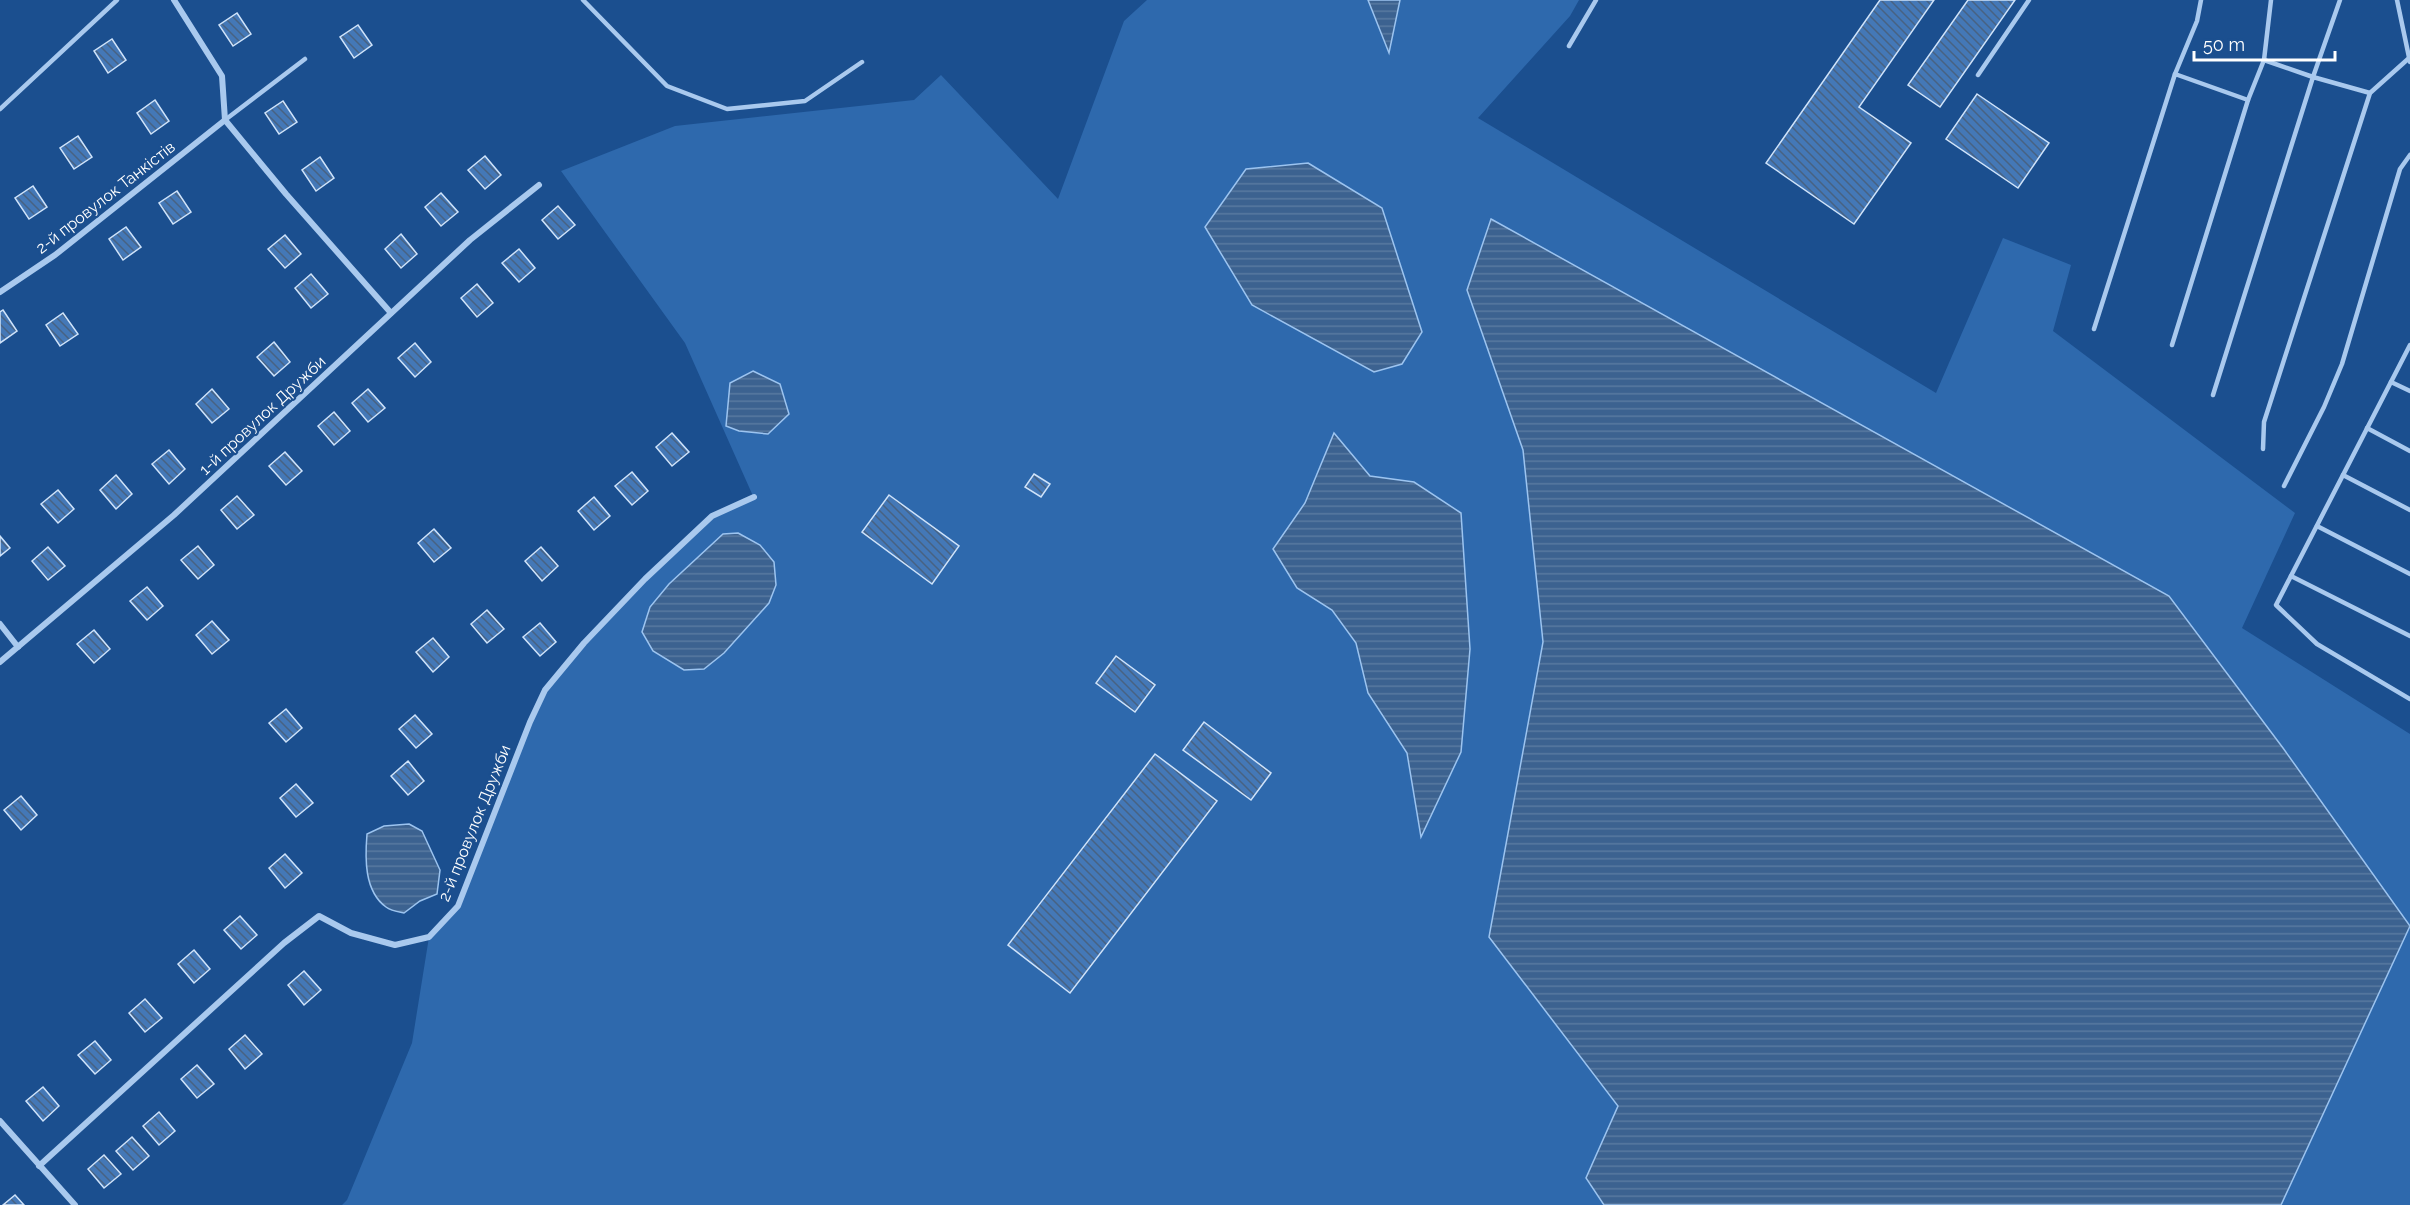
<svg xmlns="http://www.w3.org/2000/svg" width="2410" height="1205" font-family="Raleway,sans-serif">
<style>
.green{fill:#2e69ad}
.water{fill:url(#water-rules);stroke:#9cc4f0;stroke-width:1.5}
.building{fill:url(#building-back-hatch);stroke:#cfe3fa;stroke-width:1.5}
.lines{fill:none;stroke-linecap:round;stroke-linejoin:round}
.lane{stroke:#a9c9ee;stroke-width:4.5}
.street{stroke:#a9c9ee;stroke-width:6}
.labels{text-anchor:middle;stroke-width:4.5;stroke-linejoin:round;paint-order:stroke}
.street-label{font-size:16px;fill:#fff;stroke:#1b4f8f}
</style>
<defs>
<pattern id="water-rules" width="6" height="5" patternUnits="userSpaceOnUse" patternTransform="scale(1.5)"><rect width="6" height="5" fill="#3c6290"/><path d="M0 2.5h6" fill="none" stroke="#597aa1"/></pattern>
<pattern id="building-back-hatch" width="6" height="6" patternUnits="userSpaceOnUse" patternTransform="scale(1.5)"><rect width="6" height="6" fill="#4478b7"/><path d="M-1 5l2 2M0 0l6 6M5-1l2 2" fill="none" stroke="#486282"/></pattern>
</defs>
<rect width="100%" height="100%" fill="#1b4f8f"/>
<!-- green -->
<polygon class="green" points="1147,0 1579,0 1570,16 1478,118 1936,393 2003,238 2071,265 2053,331 2295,513 2242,628 2410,734 2410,1205 342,1205 347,1200 412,1043 429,937 458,906 545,690 584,643 712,516 753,496 685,343 561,171 675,126 914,100 941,75 1058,199 1124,21"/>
<!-- water -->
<g class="water">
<polygon points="1368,0 1400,0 1389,53"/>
<polygon points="1308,163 1382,208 1422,332 1402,364 1374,372 1252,305 1205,227 1246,169"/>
<polygon points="1491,219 2169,596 2283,748 2410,926 2281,1205 1604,1205 1586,1178 1618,1106 1489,937 1543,642 1523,450 1467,290"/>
<polygon points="753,371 780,384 789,414 768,434 739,431 726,426 730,383"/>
<polygon points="1334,433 1370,476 1414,482 1461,513 1470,649 1461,752 1421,837 1407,753 1368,693 1356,643 1332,610 1297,588 1273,549 1305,503"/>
<polygon points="738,533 760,545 774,562 776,585 769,603 724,653 704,669 684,670 653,651 642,632 650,607 669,584 723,534"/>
<path d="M409,824L422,831L440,870L437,894L420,901L404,913C399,912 391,911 386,907C364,891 365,858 367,834L384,826Z"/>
</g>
<!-- building -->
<g class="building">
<polygon points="1880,0 1934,0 1859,107 1911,143 1854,224 1766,163"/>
<polygon points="1968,0 2015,0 1940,107 1908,85"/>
<polygon points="237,13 251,34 233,46 219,25"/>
<polygon points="358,25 372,45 354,58 340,37"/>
<polygon points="112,39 126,60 108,73 94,51"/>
<polygon points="1977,94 2049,143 2018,188 1946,139"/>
<polygon points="155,100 169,121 151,134 137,113"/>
<polygon points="283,101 297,122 279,134 265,113"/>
<polygon points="78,136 92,157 74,169 60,148"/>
<polygon points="485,156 501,175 485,189 468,170"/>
<polygon points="320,157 334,178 316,191 302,170"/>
<polygon points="33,186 47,207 29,219 15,198"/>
<polygon points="177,191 191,212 173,224 159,203"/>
<polygon points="441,193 458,212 441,226 425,207"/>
<polygon points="558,206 575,225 558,239 542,220"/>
<polygon points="126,227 141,247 123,260 109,239"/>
<polygon points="401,234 417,254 401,268 385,249"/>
<polygon points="285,235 301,254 285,268 268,249"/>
<polygon points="519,249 535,268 519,282 502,263"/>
<polygon points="311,274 328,294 311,308 295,288"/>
<polygon points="477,284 493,303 477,317 461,298"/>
<polygon points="3,310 17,331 0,343 0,312"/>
<polygon points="63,313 78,334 60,346 46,325"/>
<polygon points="274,342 290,362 274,376 257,357"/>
<polygon points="415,343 431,362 415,377 398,358"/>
<polygon points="212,389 229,409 212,423 196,404"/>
<polygon points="368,389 385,408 368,422 352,403"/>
<polygon points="334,412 350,431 334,445 318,426"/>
<polygon points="672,433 689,452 672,466 656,447"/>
<polygon points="169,450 185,469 169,484 152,464"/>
<polygon points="285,452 302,471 286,485 269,466"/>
<polygon points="632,472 648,491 632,505 615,486"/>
<polygon points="1034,474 1050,484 1041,497 1025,487"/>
<polygon points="116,475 132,494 116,509 100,490"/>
<polygon points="58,490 74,509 58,523 41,504"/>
<polygon points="889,495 959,546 932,584 862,532"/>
<polygon points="237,496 254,515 237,529 221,510"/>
<polygon points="594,497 610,516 594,530 578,511"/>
<polygon points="434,529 451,548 434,562 418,543"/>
<polygon points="0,536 10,548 0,556"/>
<polygon points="198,546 214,565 198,579 181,560"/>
<polygon points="48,547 65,566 48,580 32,561"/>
<polygon points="541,547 558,566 542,581 525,561"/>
<polygon points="147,587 163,606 147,620 130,601"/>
<polygon points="487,610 504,629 487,643 471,624"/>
<polygon points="212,621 229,640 212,654 196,635"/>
<polygon points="540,623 556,642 540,656 523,637"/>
<polygon points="94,630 110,649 94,663 77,644"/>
<polygon points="433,638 449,657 433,672 416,652"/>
<polygon points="1116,656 1155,685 1135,712 1096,683"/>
<polygon points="286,709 302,728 286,742 269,723"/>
<polygon points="415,715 432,734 416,748 399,729"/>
<polygon points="1204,722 1271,773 1251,800 1183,750"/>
<polygon points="1155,754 1217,801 1070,993 1008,945"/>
<polygon points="408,761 424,781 408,795 391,776"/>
<polygon points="296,784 313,803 296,817 280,798"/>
<polygon points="21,796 37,815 21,830 4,810"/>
<polygon points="285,854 302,873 285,888 269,868"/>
<polygon points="240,916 257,935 241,949 224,930"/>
<polygon points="194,950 210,969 194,983 178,964"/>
<polygon points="304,971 321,990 304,1005 288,985"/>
<polygon points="145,999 162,1018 145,1032 129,1013"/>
<polygon points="245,1035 262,1054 245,1069 229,1049"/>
<polygon points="95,1041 111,1060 95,1074 78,1055"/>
<polygon points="197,1065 214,1084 197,1098 181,1079"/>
<polygon points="43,1087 59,1106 43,1121 26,1101"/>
<polygon points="159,1112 175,1131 159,1145 143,1126"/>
<polygon points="132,1137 149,1156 133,1170 116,1151"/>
<polygon points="104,1155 121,1174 104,1188 88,1169"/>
<polygon points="15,1195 24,1205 3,1205"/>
</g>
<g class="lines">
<!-- lane -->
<g class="lane">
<polyline points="583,0 667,86 727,109 805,101 862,62"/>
<polyline points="2397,0 2410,62"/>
<polyline points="1569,46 1596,0"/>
<polyline points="2264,60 2271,0"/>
<polyline points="2175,74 2197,21 2201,0"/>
<polyline points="1978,75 2029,0"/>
<polyline points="0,109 117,0"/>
<polyline points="225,120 305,59"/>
<polyline points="2094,329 2175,74 2248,100"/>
<polyline points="2172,345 2248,100 2264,60 2313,77 2340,0"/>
<polyline points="2410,345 2276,605 2317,644 2410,699"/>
<polyline points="2391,382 2410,391"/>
<polyline points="2213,395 2313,77 2370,93"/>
<polyline points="2367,428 2410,451"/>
<polyline points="2263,449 2264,422 2370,93 2408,59"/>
<polyline points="2343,475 2410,510"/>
<polyline points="2284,486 2324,407 2342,364 2400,169 2410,155"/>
<polyline points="2317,526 2410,574"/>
<polyline points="2291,576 2410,636"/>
</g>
<!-- street -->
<g class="street">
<polyline points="174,0 222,76 225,120 286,194 391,313"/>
<polyline points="0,292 55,255 225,120"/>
<polyline points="0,624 18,647"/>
<polyline points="0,662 174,515 470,240 539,185"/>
<polyline points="0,1121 75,1205"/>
<polyline points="39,1166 284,943 319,916 351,933 395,945 429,937 458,906 530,722 545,690 584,643 645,579 712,516 754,497"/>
</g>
</g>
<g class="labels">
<!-- street labels -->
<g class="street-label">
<text transform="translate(105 197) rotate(-38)" y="6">2-й провулок Танкістів</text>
<text transform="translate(262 415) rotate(-43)" y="6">1-й провулок Дружби</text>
<text transform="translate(474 823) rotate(-68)" y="6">2-й провулок Дружби</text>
</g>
</g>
<!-- scale -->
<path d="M2194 51v9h141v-9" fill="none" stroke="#ffffff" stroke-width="3"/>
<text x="2203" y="51" font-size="18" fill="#ffffff" stroke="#1b4f8f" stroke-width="4.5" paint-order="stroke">50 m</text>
</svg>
